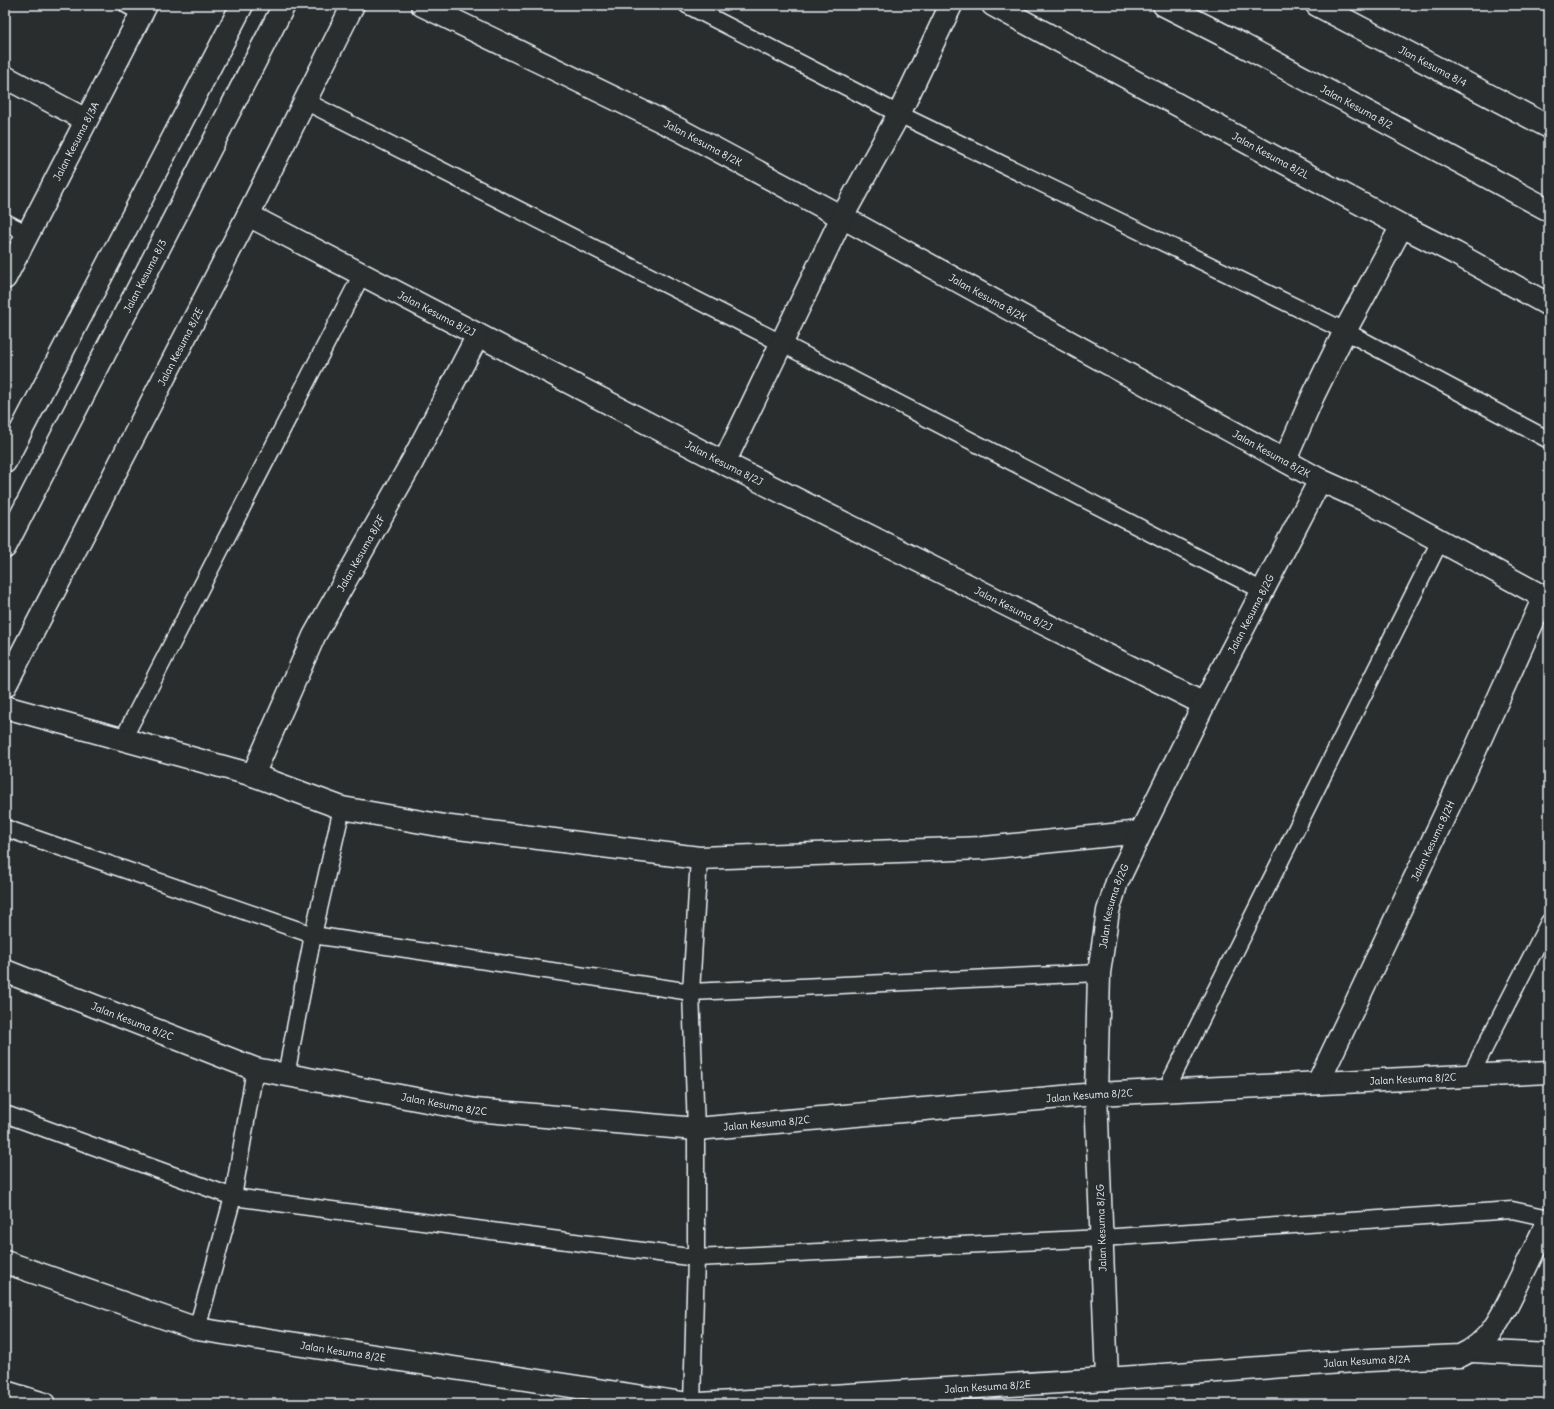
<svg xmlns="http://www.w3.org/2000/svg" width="1554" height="1409" font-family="Delius,sans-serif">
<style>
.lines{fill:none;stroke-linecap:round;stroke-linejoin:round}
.service-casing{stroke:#e8f1f8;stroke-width:19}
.minor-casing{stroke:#e8f1f8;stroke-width:25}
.tertiary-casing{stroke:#e8f1f8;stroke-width:25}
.service{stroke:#2a2d2e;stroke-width:16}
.minor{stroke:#2a2d2e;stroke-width:22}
.tertiary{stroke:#2a2d2e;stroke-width:22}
.labels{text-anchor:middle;stroke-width:4;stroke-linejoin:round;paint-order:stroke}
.street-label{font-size:10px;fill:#e8f1f8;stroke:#2a2d2e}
</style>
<rect width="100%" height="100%" fill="#2a2d2e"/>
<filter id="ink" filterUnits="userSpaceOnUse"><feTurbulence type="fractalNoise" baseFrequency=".025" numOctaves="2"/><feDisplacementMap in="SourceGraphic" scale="8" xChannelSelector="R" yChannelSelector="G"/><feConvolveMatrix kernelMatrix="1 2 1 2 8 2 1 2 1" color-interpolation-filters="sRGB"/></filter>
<g filter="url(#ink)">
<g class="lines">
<!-- service casing -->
<g class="service-casing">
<g id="service">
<polyline points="127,5 142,13"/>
<polyline points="687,5 899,114 1345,331 1549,440"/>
<polyline points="305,101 781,343 1263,591"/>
<polyline points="5,222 28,234"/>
<polyline points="123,739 362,274"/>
<polyline points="5,828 313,935 691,992 1099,973"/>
<polyline points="286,1075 313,935 342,808"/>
<polyline points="1470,1076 1549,922"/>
<polyline points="1166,1090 1440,541"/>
<polyline points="5,1114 233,1197 696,1258 1102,1238 1512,1210 1549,1218"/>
<polyline points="197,1329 233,1197 255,1069"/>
<polyline points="692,1404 696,1258 696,1129 691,992 699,858"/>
</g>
</g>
<!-- minor casing -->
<g class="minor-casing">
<g id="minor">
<path id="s1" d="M422,5L678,129L842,217L1320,480L1367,501L1549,600"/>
<path id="s2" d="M993,5L1402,226L1455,253L1549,305"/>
<path id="s3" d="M1164,5L1235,41L1549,210"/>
<path id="s4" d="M1317,5L1549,127"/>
<polyline points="5,77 86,120"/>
<path id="s5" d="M248,215L724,463L1204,704"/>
<path id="s6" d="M5,278L146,5"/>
<polyline points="1285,460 1313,396 1345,331 1402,226"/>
<polyline points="5,462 242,5"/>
<polyline points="724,463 842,217 899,114 951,5"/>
<path id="s7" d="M5,547L284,5"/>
<path id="s8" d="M5,686L248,215L353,5"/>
<polyline points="5,707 253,775 342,808 450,827 699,858 984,848 1141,832"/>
<path id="s9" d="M253,775L314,636L412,462L478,335"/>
<path id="s10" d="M5,971L255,1069L475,1110L696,1129L1096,1094L1549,1072"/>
<path id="s11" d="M1318,1083L1474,753L1544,597"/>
<path id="s12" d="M5,1262L197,1329L689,1404"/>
<polyline points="1472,1351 1549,1355"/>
<path id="s13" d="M1107,1379L1096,1094L1099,973L1108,911L1117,882L1141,832L1204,704L1320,480"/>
<path id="s14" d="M700,1404L1107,1379L1369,1360L1460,1356C1494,1341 1505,1309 1521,1277C1530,1258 1540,1238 1549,1219"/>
</g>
</g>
<!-- tertiary casing -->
<g class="tertiary-casing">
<polyline id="tertiary" points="5,1392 44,1404"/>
</g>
<!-- service -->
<use href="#service" class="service"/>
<!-- minor -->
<use href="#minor" class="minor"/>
<!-- tertiary -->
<use href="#tertiary" class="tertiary"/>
</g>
</g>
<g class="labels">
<!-- street labels -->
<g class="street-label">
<text dy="4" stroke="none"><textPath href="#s4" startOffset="131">Jlan Kesuma 8/4</textPath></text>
<text dy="4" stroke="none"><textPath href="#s3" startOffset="218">Jalan Kesuma 8/2</textPath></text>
<text dy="4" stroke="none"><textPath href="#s6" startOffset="154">Jalan Kesuma 8/3A</textPath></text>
<text dy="4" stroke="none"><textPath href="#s1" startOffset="313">Jalan Kesuma 8/2K</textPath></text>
<text dy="4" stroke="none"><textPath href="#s2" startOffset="316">Jalan Kesuma 8/2L</textPath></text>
<text dy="4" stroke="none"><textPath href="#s7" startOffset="305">Jalan Kesuma 8/3</textPath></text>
<text dy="4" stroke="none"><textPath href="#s1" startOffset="637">Jalan Kesuma 8/2K</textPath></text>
<text dy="4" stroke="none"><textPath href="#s5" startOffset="213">Jalan Kesuma 8/2J</textPath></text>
<text dy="4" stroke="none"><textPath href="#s8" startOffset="382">Jalan Kesuma 8/2E</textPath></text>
<text dy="4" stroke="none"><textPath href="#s1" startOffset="961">Jalan Kesuma 8/2K</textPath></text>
<text dy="4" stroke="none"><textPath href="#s5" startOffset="537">Jalan Kesuma 8/2J</textPath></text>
<text dy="4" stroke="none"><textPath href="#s9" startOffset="247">Jalan Kesuma 8/2F</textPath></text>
<text dy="4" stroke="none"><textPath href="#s5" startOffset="861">Jalan Kesuma 8/2J</textPath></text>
<text dy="4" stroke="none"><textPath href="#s13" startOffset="799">Jalan Kesuma 8/2G</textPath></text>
<text dy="4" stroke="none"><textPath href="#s11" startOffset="268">Jalan Kesuma 8/2H</textPath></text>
<text dy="4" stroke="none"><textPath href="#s13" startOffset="475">Jalan Kesuma 8/2G</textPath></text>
<text dy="4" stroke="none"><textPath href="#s10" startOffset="137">Jalan Kesuma 8/2C</textPath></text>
<text dy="4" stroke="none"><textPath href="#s10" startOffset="1433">Jalan Kesuma 8/2C</textPath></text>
<text dy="4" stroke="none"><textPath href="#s10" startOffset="1109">Jalan Kesuma 8/2C</textPath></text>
<text dy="4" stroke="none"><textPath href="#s10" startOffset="461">Jalan Kesuma 8/2C</textPath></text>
<text dy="4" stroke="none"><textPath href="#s10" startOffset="785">Jalan Kesuma 8/2C</textPath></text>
<text transform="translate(1101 1228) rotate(-92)" y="4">Jalan Kesuma 8/2G</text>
<text dy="4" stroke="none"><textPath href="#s12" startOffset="351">Jalan Kesuma 8/2E</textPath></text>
<text dy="4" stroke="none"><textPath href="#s14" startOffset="668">Jalan Kesuma 8/2A</textPath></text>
<text dy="4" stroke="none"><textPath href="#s14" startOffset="288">Jalan Kesuma 8/2E</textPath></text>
</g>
</g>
<!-- margin -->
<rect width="1554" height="1409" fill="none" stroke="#2a2d2e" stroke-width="20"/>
<rect x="10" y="10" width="1534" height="1389" fill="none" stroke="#e8f1f8" stroke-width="1.5" filter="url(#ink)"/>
</svg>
